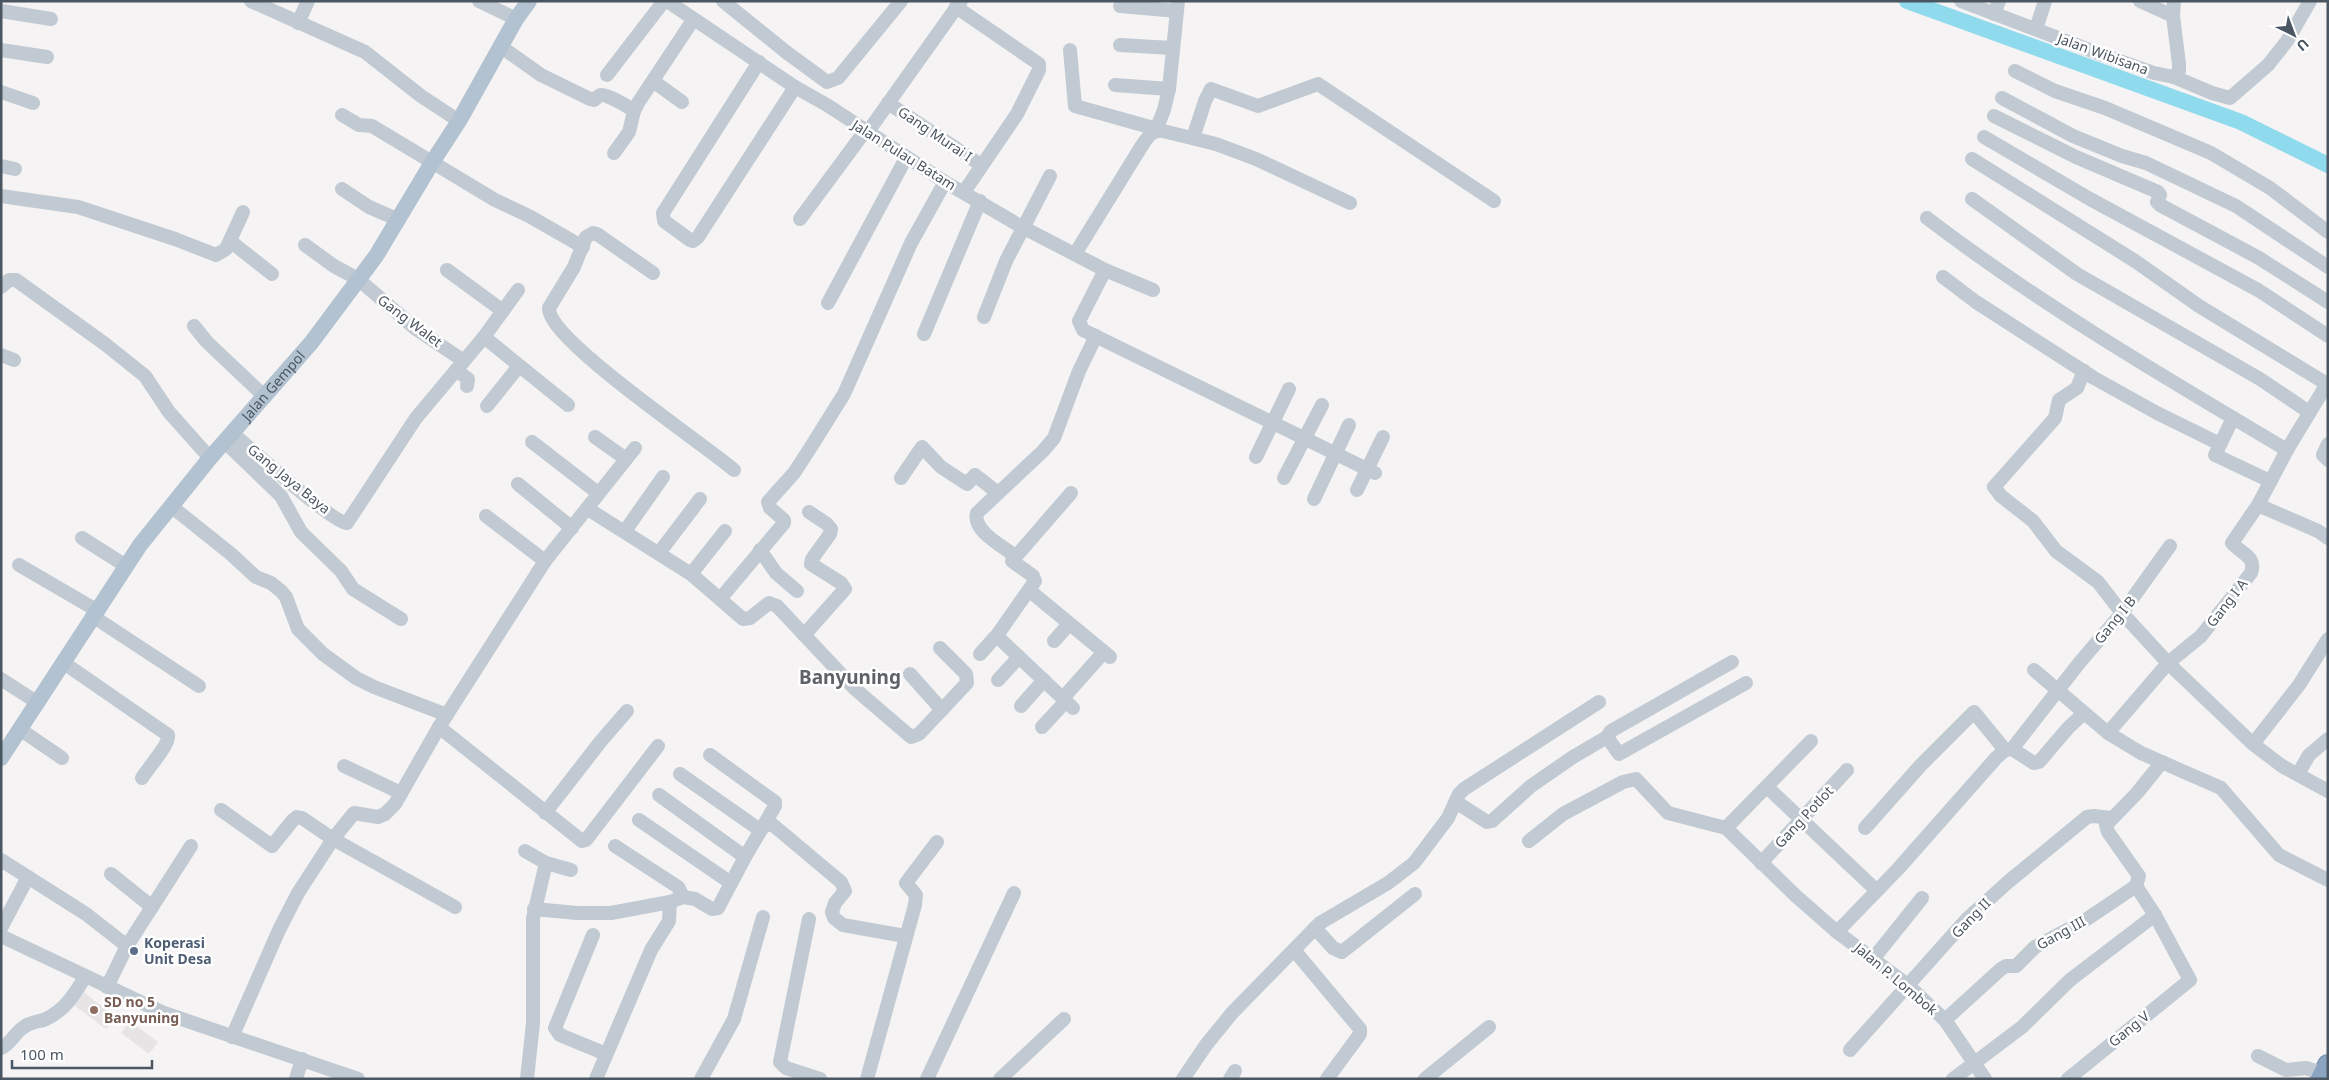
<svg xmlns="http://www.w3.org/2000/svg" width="2329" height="1080" font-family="'Noto Sans',sans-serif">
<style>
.education{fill:#e6e4e5}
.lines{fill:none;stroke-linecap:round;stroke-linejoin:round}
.river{stroke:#90daee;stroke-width:16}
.highway-casing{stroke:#7690ad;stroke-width:22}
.minor{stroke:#c1cad2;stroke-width:14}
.major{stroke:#b3c2d1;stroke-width:16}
.highway{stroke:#8ba5c1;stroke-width:20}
.service-dot{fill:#5c6f8a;stroke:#fff;stroke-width:2}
.education-dot{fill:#8d6e63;stroke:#fff;stroke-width:2}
.labels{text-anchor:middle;stroke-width:5;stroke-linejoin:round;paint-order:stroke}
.street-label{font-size:14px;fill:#4a5661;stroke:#fff}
.service-label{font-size:14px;font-weight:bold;fill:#4e5e75;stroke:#fff;text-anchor:start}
.education-label{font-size:14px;font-weight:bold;fill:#785e54;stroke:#fff;text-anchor:start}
.district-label{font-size:19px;font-weight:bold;fill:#5f6368;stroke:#fff}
</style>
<rect width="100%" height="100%" fill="#f5f3f3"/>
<!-- education -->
<g class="education">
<polygon points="81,990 116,1017 106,1029 71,1003"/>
<polygon points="130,1021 158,1042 149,1054 121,1033"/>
</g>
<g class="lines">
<!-- river -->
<polyline class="river" points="1907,1 2241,122 2328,165"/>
<!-- highway casing -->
<g class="highway-casing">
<polyline id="highway" points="2321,1079 2328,1065"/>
</g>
<!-- minor -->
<g class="minor">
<polyline points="251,1 365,52 421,96 459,121"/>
<polyline points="479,1 516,19"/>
<polyline points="667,1 795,87 827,105 945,182 1022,227 1105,270 1153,290"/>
<polyline points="723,1 786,52 827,82 838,78 901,1"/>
<polyline points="1961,1 2100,54 2154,73 2174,77 2212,93 2230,98 2268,65 2287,41 2310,1"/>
<polyline points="2140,1 2173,16"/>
<polyline points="2174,1 2173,16 2179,64 2179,71 2174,77"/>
<polyline points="1120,6 1177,11"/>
<polyline points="956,7 1039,64 1039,70 1017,114 964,192"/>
<polyline points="1,11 51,19"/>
<polyline points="1994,14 1999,1"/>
<polyline points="298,23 308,1"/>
<polyline points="2036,29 2045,1"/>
<polyline points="1120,45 1172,48"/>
<path d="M500,46L541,75L590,99L594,100C596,98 598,96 601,95C605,93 629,107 634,111"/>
<polyline points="1,50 47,57"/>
<polyline points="1070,50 1075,106 1157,129"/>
<polyline points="759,62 663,213 664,221 690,240 693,241 698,237 795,87"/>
<polyline points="2015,71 2055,91 2105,108 2211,153 2270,188 2328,232"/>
<polyline points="607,75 664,1"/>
<polyline points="653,81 682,102"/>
<polyline points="1115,85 1169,89"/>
<polyline points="1,92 33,103"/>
<polyline points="2002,98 2073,136 2122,156 2146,163 2236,206 2328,267"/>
<polyline points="888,103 981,165"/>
<polyline points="342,115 359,125 372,126 495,200 529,216 583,247"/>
<polyline points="1994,116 2076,157 2158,192 2160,195 2157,202 2160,205 2259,258 2328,302"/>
<polyline points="1156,130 1164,110 1169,89 1178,1"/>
<polyline points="867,133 961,1"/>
<polyline points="1984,137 2090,199 2258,290 2328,336"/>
<polyline points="1193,138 1205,101 1211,89 1258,106 1318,84 1494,201"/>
<polyline points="614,153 629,132 634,111 638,103 693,20"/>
<polyline points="1972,159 2135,261 2199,306 2327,384"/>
<polyline points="1,166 15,169"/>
<polyline points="342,189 369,207 399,220"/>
<polyline points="1,196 78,207 175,239 216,255 226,249 243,212"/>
<polyline points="1972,199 2077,274 2260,379 2309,412"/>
<path d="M1927,218C2041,305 2164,377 2287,450"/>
<polyline points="800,219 865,131"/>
<polyline points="230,241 272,274"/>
<polyline points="305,245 334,266 358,279 416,329 464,361"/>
<path d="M1075,254L1141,147C1147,138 1152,129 1163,131L1216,144L1256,159L1350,203"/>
<polyline points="447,270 503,311"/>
<polyline points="1105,270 1079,321 1083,330 1375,473"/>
<path d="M653,273L597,234L593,233L586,237L574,267L549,308C548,340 704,444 734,470"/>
<polyline points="1943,277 1976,302 2094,378 2157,413 2220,444"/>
<polyline points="1,287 9,280 16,280 105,344 145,376 169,412 210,458"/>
<polyline points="828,303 906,158"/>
<polyline points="984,317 1006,261 1050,176"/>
<polyline points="194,326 207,342 265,397"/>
<polyline points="924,334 980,201"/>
<polyline points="484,337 568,405"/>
<polyline points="1,355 14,360"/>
<polyline points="456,370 468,379 467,386"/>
<polyline points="2084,371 2077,388 2059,400 2055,418 1994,487 2001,496 2033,521 2056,551 2098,582 2122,613 2168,663 2253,744 2282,766 2328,791"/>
<polyline points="487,406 519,366"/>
<polyline points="2233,418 2215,455 2270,481"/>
<path d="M233,434C249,447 333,523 347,523L416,418L484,337L518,290"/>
<polyline points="595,437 626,459"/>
<polyline points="225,442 281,496 301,532 341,571 353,589 401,619"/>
<polyline points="532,442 598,493"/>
<polyline points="2328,444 2323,455 2328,460"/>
<polyline points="1256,457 1289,389"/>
<polyline points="901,478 922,447 941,467 967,484 975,475 998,493"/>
<polyline points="1284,478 1322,405"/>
<polyline points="518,484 572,528"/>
<polyline points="1357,490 1383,437"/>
<polyline points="1314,499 1349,425"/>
<polyline points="2258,505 2318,531 2328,538"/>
<polyline points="171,506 231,554 256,577 271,583 281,591 286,597 298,629 323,654 356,678 374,687 447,715"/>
<polyline points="588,509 691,574 743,619 750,618 769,603 777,606 855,689 911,737 919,734 967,683 966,674 940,648"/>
<polyline points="486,516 545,561"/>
<polyline points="625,531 663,477"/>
<polyline points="82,538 126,566"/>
<polyline points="760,550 776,573 797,591"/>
<polyline points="659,553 700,499"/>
<path d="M1015,556C1003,546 972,531 977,513L1043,451L1054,438L1079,371L1096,336"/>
<polyline points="19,565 98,611"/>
<polyline points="691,574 725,531"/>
<polyline points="1030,591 1110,657"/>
<polyline points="720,599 784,523 784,520 770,508 768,502 794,473 809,450 844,394 911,243 945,182"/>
<polyline points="94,617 199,686"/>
<polyline points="998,634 1000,639 1073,708"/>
<polyline points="804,635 845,589 841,583 811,564 812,559 830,534 831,529 827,524 809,512"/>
<polyline points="1054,641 1069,624"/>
<polyline points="980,654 998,634 1035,581 1033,576 1012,561 1071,493"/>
<path d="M64,663L168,735C170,744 148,768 142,778"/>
<polyline points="2034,670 2108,733 2141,753 2221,788 2279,855 2328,880"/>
<polyline points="910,674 942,710"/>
<polyline points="1,679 38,703"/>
<polyline points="998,680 1019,657"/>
<polyline points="1063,698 1104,652"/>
<polyline points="1021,706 1044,680"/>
<polyline points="439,727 582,841 586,840 658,746"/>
<polyline points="1042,727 1066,701"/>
<polyline points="21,730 62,758"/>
<path d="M2108,733L2168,663L2201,636L2251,573C2257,556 2240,553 2232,543L2258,505L2287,450L2328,382"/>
<polyline points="1607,737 1619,754 1746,683"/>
<polyline points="2253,744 2299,685 2328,639"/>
<polyline points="2012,749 2034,763 2039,762 2068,728 2084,713"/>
<polyline points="344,766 401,793"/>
<polyline points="680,774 760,830 767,824 773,825 841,882 845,891 835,903 832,912 834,918 843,925 905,936"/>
<polyline points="2298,774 2309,755 2328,739"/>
<polyline points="1767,787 1876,890"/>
<polyline points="659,795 745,857"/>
<polyline points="1456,802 1487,822 1492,821 1531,786 1573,757 1607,737 1611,731 1732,662"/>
<polyline points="221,810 272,846 293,820 297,817 302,818 333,839 455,907"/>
<polyline points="545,813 601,741 627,711"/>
<polyline points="639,820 731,883"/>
<polyline points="1726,828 1811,741"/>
<polyline points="1865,828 1920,766 1974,712 2005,750"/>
<polyline points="1529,841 1563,814 1623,782 1636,779 1668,813 1726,828 1796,896 1837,932 1909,986 1932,1008 1945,1020 1985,1079"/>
<polyline points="615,846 678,887 683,897"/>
<polyline points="525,851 546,863 571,870"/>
<polyline points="1,860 86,914 127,946"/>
<polyline points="1761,863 1847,770"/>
<polyline points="111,874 152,907"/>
<polyline points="534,909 577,913 611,913 670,902 683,897 695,899 712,909 718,908 745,857 775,806 775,802 710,755"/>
<polyline points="809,919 780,1062 786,1068 820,1079"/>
<polyline points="1,928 28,877"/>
<polyline points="1315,928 1333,948 1342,952 1415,894"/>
<polyline points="1837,932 1898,869 1996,758 2005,750 2012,749 2080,662 2122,613 2170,546"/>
<polyline points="593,935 555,1028 560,1035 606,1054"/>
<polyline points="1,936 164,1013 358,1079"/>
<polyline points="1294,950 1360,1029 1360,1034 1327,1079"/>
<polyline points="1873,959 1922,898"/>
<polyline points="107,987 127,946 191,846"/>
<polyline points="1945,1020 2001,969 2006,966 2016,966 2035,947 2084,921 2136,886"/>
<polyline points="232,1037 279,930 298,893 333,839 354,813 378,817 385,814 395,804 439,727 545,561 635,448"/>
<path d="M1,1048C11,1044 15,1032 24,1027C30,1022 39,1022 46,1019C65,1010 74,995 85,977"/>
<polyline points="1850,1050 1967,919 2008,882 2087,817 2094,816 2111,818"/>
<polyline points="2258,1056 2286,1070 2306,1068 2324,1074"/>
<polyline points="296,1079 302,1059"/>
<polyline points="527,1079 533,1023 533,918 546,863"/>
<polyline points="596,1079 651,950 669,921 670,902"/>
<polyline points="701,1079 734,1019 763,917"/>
<polyline points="867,1079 915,905 916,895 906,883 937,842"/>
<polyline points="927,1079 1014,893"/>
<polyline points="1000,1079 1064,1019"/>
<polyline points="1183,1079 1206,1045 1232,1013 1320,923 1388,883 1414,863 1448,818 1459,794 1464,789 1599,702"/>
<polyline points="1230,1079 1235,1071"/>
<polyline points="1425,1079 1489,1027"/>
<polyline points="1953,1079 2022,1027 2070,980 2155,915"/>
<polyline points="2068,1079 2190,980 2155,915 2136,886 2139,876 2108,832 2106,825 2137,793 2162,762"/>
</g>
<!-- major -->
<path class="major" id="s1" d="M1,758L140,545L210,458L311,343L376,256L433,161L459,121L516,19L529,1"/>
<!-- highway -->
<use href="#highway" class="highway"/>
</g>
<!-- markers -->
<circle class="service-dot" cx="134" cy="951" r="5"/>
<circle class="education-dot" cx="94" cy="1010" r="5"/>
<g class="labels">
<!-- street labels -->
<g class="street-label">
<text transform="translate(2103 54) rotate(20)" y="5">Jalan Wibisana</text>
<text transform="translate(935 134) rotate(34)" y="5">Gang Murai I</text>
<text transform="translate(904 155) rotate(32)" y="5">Jalan Pulau Batam</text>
<text transform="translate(410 321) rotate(37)" y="5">Gang Walet</text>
<text dy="5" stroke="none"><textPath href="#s1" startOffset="462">Jalan Gempol</textPath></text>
<text transform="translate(289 479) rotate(39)" y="5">Gang Jaya Baya</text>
<text transform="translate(2227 603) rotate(-52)" y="5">Gang I A</text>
<text transform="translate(2115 620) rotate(-51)" y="5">Gang I B</text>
<text transform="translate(1804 817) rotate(-47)" y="5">Gang Potlot</text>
<text transform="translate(1971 918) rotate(-46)" y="5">Gang II</text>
<text transform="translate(2061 933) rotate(-29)" y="5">Gang III</text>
<text transform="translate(1896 979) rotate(40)" y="5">Jalan P. Lombok</text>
<text transform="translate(2129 1029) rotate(-39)" y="5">Gang V</text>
</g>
<!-- service labels -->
<g class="service-label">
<text x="144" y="948">Koperasi<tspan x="144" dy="16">Unit Desa</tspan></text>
</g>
<!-- education labels -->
<g class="education-label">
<text x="104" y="1007">SD no 5<tspan x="104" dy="16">Banyuning</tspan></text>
</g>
<!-- district labels -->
<g class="district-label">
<text x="850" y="684">Banyuning</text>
</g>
</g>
<!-- border -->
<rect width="2329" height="1080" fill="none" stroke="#4a5661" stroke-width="5"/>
<!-- north arrow -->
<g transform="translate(2294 35) rotate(138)" stroke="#ffffff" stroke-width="4" paint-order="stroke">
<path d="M0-4L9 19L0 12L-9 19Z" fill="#4a5661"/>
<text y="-8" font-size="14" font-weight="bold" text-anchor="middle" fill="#4a5661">U</text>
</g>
<!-- scale -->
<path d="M12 1060v8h140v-8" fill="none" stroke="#4a5661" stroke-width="2.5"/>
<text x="20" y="1060" font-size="15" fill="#4a5661" stroke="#ffffff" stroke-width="4" paint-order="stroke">100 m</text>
</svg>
